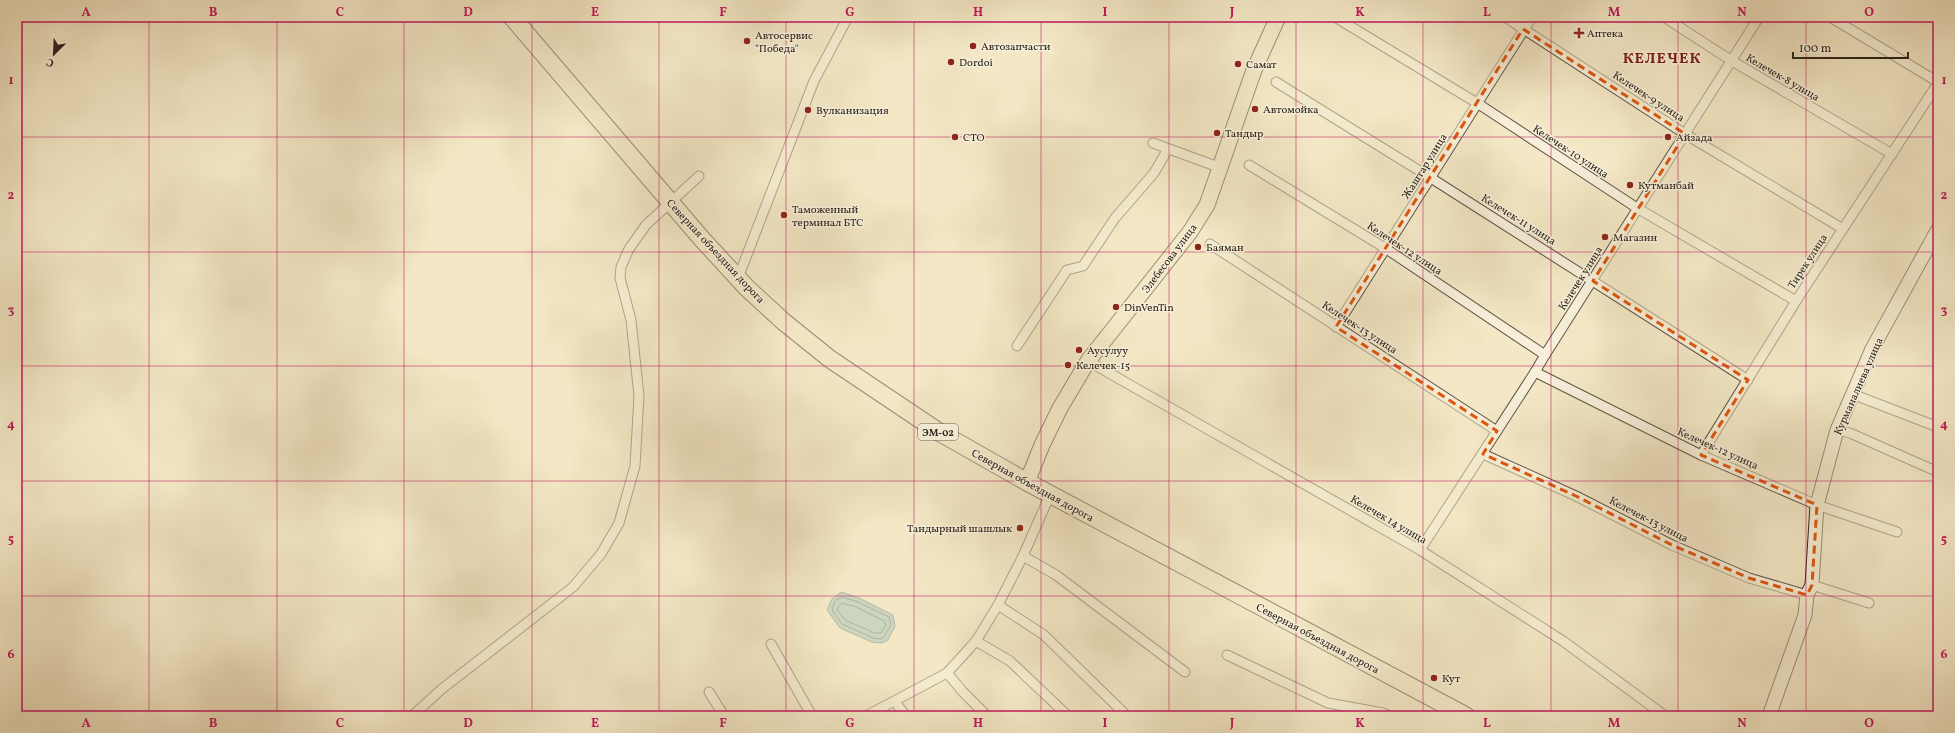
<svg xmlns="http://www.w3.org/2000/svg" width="1955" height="733" font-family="Vollkorn,serif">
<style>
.water{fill:#9cbfb9;stroke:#70817a}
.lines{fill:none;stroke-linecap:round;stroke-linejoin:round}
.shore{stroke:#64726a;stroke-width:1}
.street-casing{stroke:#5e5546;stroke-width:11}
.secondary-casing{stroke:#2d241b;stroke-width:15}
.primary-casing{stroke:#2d241b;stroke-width:17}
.highway-casing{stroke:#2d241b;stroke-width:19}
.street{stroke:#f7efd9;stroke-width:9}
.secondary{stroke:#f7efd9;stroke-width:13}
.primary{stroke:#f3e7c5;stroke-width:15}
.highway{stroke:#f3e7c5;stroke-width:17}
.marked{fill:none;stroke:#df560d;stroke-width:3;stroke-dasharray:8 5;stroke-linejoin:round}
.grid{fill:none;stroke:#c2185b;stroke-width:1;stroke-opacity:0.55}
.poi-dot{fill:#8f2418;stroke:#f7efd9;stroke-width:1.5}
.labels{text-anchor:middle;stroke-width:3;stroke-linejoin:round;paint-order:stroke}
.shield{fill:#f7efd9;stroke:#6a6154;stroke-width:1}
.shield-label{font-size:10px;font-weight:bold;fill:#2d241b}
.poi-label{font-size:11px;fill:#2d241b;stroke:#f7efd9;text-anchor:start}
.street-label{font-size:11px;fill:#2d241b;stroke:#f7efd9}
.district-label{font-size:15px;font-weight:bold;letter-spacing:1px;fill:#7a1f14;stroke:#f7efd9}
.neatline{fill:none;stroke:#c2185b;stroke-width:1.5}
.grid-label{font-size:13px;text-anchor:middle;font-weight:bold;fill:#c2185b}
</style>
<rect width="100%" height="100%" fill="#f3e7c5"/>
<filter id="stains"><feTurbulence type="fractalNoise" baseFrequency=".005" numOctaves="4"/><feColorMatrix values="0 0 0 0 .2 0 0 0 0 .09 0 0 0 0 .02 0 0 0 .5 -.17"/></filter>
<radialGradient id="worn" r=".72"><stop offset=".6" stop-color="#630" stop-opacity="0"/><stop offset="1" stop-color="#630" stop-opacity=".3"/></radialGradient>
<!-- water -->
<polygon class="water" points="841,592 859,598 893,615 895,626 888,640 882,643 872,642 840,628 827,610 832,599"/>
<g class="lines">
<!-- shore -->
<g class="shore">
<polygon points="842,597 858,602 889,617 891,625 884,637 881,639 873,638 842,624 832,610 835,601"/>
<polygon points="842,603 856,607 884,621 886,625 881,633 874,633 845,620 837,610"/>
</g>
<!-- street casing -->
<g class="street-casing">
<g id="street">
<polyline points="1335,17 1477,103 1637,208 1796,301"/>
<polyline points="1505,17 1685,134 1843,229"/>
<polyline points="1664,17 1732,61 1892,154"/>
<polyline points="1830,17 1938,82"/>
<polyline points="1276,82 1431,178 1748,380"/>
<polyline points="1153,143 1221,168"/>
<polyline points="1249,165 1385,248 1545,355"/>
<polyline points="1210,244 1497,431"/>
<polyline points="738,278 814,81 848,17"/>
<polyline points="1336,327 1532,17"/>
<polyline points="1017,346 1067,270 1083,266 1115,218 1154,173 1168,149"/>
<polyline points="1088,361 1420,550 1563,641 1665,716"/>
<polyline points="1535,372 1701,455 1817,505 1897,532"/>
<polyline points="1852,394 1938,427"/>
<polyline points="1837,430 1850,433 1938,472"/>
<polyline points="1483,454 1576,496 1672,545 1749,578 1807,595"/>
<polyline points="1701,455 1796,301 1938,83"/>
<polyline points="1420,550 1535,372 1545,355 1759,17"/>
<polyline points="1023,556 1056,575 1185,672"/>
<polyline points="1812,585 1869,603"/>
<polyline points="998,605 1044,635 1127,716"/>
<polyline points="976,641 1010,661 1068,716"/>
<polyline points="771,644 812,716"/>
<polyline points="1227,655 1328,703 1383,713 1389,716"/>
<polyline points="947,673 963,692 987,716"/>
<polyline points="709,692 724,716"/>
<polyline points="895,702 906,716"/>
<polyline points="412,716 443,688 573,587 601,554 619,523 635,466 639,396 631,320 620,278 621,267 629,249 646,225 699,176"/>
<polyline points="866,716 947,673 976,641 998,605 1023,556 1050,495"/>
</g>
</g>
<!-- secondary casing -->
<g class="secondary-casing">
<polyline id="secondary" points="1769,716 1805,615 1807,595 1812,585 1817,505 1837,430 1872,349 1938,229"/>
</g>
<!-- primary casing -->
<g class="primary-casing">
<polyline id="primary" points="1027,482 1042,445 1060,408 1088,361 1190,232 1207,205 1254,70 1278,17"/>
</g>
<!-- highway casing -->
<g class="highway-casing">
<polyline id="highway" points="512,17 701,238 747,288 784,322 830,359 939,432 1027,482 1466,716"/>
</g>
<!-- street -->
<use href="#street" class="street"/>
<!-- secondary -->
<use href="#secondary" class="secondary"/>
<!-- primary -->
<use href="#primary" class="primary"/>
<!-- highway -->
<use href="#highway" class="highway"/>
</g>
<!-- marked area -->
<path d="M0 0H1955V733H0ZM1523,29L1685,134L1593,281L1748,380L1701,455L1817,505L1812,585L1807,595L1749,578L1672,545L1576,496L1483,454L1497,431L1336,327Z" fill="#f3e7c5" fill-opacity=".55" fill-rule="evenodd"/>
<path class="marked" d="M1523,29L1685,134L1593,281L1748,380L1701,455L1817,505L1812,585L1807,595L1749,578L1672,545L1576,496L1483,454L1497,431L1336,327Z"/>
<!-- grid -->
<path class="grid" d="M149,17V716M277,17V716M404,17V716M532,17V716M659,17V716M786,17V716M914,17V716M1041,17V716M1169,17V716M1296,17V716M1423,17V716M1551,17V716M1678,17V716M1806,17V716M17,137H1938M17,252H1938M17,366H1938M17,481H1938M17,596H1938"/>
<!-- markers -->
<g class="poi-dot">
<path d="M1577 27h4v4h4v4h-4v4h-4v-4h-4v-4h4z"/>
<circle cx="747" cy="41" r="4"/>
<circle cx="973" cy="46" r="4"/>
<circle cx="951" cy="62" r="4"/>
<circle cx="1238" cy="64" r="4"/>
<circle cx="1255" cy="109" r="4"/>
<circle cx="808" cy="110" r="4"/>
<circle cx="1217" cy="133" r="4"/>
<circle cx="955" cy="137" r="4"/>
<circle cx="1668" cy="137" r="4"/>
<circle cx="1630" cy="185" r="4"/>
<circle cx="784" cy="215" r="4"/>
<circle cx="1605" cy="237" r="4"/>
<circle cx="1198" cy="247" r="4"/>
<circle cx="1116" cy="307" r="4"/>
<circle cx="1079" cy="350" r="4"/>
<circle cx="1068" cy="365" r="4"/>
<circle cx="1020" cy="528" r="4"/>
<circle cx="1434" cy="678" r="4"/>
</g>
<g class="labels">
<!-- shield labels -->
<rect class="shield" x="918" y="424" width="40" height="16" rx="3"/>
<g class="shield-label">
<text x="938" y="436">ЭМ-02</text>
</g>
<!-- poi labels -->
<g class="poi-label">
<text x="1587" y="37">Аптека</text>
<text x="755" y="39">Автосервис<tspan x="755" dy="13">"Победа"</tspan></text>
<text x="981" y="50">Автозапчасти</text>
<text x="959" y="66">Dordoi</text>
<text x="1246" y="68">Самат</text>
<text x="1263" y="113">Автомойка</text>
<text x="816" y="114">Вулканизация</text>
<text x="1225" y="137">Тандыр</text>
<text x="963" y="141">СТО</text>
<text x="1676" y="141">Айзада</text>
<text x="1638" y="189">Кутманбай</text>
<text x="792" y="213">Таможенный<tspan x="792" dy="13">терминал БТС</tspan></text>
<text x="1613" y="241">Магазин</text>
<text x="1206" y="251">Баяман</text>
<text x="1124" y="311">DinVenTin</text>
<text x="1087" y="354">Аусулуу</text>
<text x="1076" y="369">Келечек-15</text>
<text x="1012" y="532" text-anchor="end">Тандырный шашлык</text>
<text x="1442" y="682">Кут</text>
</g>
<!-- street labels -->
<g class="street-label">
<text transform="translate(1783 77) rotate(30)" y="4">Келечек-8 улица</text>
<text transform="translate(1649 96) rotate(33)" y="4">Келечек-9 улица</text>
<text transform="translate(1571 151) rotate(33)" y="4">Келечек-10 улица</text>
<text transform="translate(1424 166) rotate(-58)" y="4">Жаштар улица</text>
<text transform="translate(1519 219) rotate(32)" y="4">Келечек-11 улица</text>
<text transform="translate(1405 248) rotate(33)" y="4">Келечек-12 улица</text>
<text transform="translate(716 251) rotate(47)" y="4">Северная объездная дорога</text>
<text transform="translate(1169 258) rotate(-53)" y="4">Элебесова улица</text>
<text transform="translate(1807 261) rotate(-57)" y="4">Тирек улица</text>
<text transform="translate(1580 278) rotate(-58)" y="4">Келечек улица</text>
<text transform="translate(1360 327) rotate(33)" y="4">Келечек-13 улица</text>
<text transform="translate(1858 386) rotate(-66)" y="4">Курманалиева улица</text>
<text transform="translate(1718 448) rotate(24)" y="4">Келечек-12 улица</text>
<text transform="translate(1033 485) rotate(29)" y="4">Северная объездная дорога</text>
<text transform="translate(1389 519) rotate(30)" y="4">Келечек 14 улица</text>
<text transform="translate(1649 519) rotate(27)" y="4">Келечек-13 улица</text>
<text transform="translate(1318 638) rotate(28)" y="4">Северная объездная дорога</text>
</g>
<!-- district labels -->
<g class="district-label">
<text x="1662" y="63">КЕЛЕЧЕК</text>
</g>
</g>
<!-- margin -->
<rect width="1955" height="733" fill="none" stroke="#f3e7c5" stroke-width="44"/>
<!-- north arrow -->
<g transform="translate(54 54) rotate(204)" stroke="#f7efd9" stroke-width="3" paint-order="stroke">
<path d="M0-3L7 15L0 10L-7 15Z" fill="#2d241b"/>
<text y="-6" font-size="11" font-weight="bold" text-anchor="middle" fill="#2d241b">С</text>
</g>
<!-- scale -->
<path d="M1793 52v6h115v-6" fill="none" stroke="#2d241b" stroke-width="2"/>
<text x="1799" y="52" font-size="12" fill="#2d241b" stroke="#f7efd9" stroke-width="3" paint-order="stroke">100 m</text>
<rect x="22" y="22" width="1911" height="689" class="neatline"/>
<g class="grid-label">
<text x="86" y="16">A</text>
<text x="213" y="16">B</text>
<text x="340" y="16">C</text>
<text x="468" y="16">D</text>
<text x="595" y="16">E</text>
<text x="723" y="16">F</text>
<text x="850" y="16">G</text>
<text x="978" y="16">H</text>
<text x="1105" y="16">I</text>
<text x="1232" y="16">J</text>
<text x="1360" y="16">K</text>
<text x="1487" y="16">L</text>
<text x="1614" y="16">M</text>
<text x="1742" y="16">N</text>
<text x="1869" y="16">O</text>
<text x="11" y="84">1</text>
<text x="1944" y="84">1</text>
<text x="11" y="199">2</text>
<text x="1944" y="199">2</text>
<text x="11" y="314">3</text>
<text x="1944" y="314">3</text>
<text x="11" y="428">4</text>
<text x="1944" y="428">4</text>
<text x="11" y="543">5</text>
<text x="1944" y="543">5</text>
<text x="11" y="658">6</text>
<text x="1944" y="658">6</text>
<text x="86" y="727">A</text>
<text x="213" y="727">B</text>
<text x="340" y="727">C</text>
<text x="468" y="727">D</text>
<text x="595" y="727">E</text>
<text x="723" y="727">F</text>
<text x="850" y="727">G</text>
<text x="978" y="727">H</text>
<text x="1105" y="727">I</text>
<text x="1232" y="727">J</text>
<text x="1360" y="727">K</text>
<text x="1487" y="727">L</text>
<text x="1614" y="727">M</text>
<text x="1742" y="727">N</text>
<text x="1869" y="727">O</text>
</g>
<rect width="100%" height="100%" filter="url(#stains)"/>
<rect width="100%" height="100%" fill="url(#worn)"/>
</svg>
